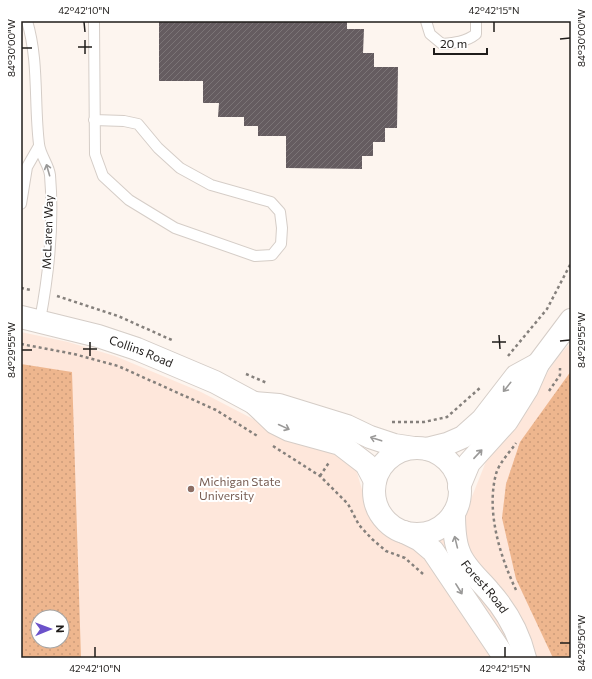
<svg xmlns="http://www.w3.org/2000/svg" width="592" height="679" font-family="Commissioner,sans-serif">
<style>
.education{fill:#fee7db;fill-rule:evenodd}
.grass{fill:url(#grass-dots);fill-rule:evenodd}
.building{fill:url(#building-hatch)}
.lines{fill:none;stroke-linecap:round;stroke-linejoin:round}
.lane-casing{stroke:#d5cdc7;stroke-width:12}
.secondary-casing{stroke:#d5cdc7;stroke-width:24}
.path{stroke:#85807c;stroke-width:2.5;stroke-dasharray:3 3;stroke-linecap:butt}
.lane{stroke:#fff;stroke-width:10}
.secondary{stroke:#fff;stroke-width:22}
.oneway{stroke:#9a9998}
.ticks{fill:none;stroke:#1f1c1a;stroke-width:1.5}
.education-dot{fill:#8d6e63;stroke:#fff;stroke-width:1.5}
.labels{text-anchor:middle;stroke-width:4;stroke-linejoin:round;paint-order:stroke}
.street-label{font-size:12px;fill:#1f1c1a;stroke:#fff}
.education-label{font-size:12px;fill:#785e54;stroke:#fff;text-anchor:start}
.neatline{fill:none;stroke:#1f1c1a;stroke-width:1.5}
.ticks-label{font-size:10px;text-anchor:middle;fill:#1f1c1a}
</style>
<defs>
<pattern id="grass-dots" width="8" height="8" patternUnits="userSpaceOnUse"><rect width="8" height="8" fill="#eeb68e"/><path d="M2 2h.1M6 6h.1" fill="none" stroke="#cc9c7a" stroke-width="1.8" stroke-linecap="round"/></pattern>
<pattern id="building-hatch" width="6" height="6" patternUnits="userSpaceOnUse"><rect width="6" height="6" fill="#655c60"/><path d="M-1 1l2-2M0 6l6-6M5 7l2-2" fill="none" stroke="#7b7476"/></pattern>
</defs>
<rect width="100%" height="100%" fill="#fdf5ef"/>
<!-- education -->
<path class="education" d="M21,332L68,342L115,356L201,392L280,433L330,448L356,469L367,507L374,522L381,530L399,539L433,541L455,526L465,514L491,449L512,424L558,357L571,342V658H21ZM38,617H62V641H38Z"/>
<!-- grass -->
<g class="grass">
<path d="M21,364L72,372L81,658H21ZM38,617H62V641H38Z"/>
<polygon points="571,371 571,658 553,658 516,579 502,518 506,484 520,442"/>
</g>
<!-- building -->
<polygon class="building" points="159,21 347,21 347,29 364,29 363,53 374,53 374,67 398,67 397,128 385,128 385,142 373,142 373,156 362,156 362,169 286,168 286,136 258,136 258,126 244,126 244,117 218,117 219,103 203,103 203,81 159,81"/>
<g class="lines">
<!-- lane casing -->
<g class="lane-casing">
<g id="lane">
<path d="M27,21C39,61 34,103 39,144C40,155 49,165 50,175C54,223 49,273 40,320"/>
<polyline points="94,21 95,154 103,176 129,200 175,228 255,256 272,255 281,244 282,228 280,212 271,202 211,185 180,168 158,148 138,124 124,121 94,120"/>
<path d="M426,21L430,34L442,44C454,43 466,42 476,34V21"/>
<polyline points="21,204 27,167 39,146"/>
</g>
</g>
<!-- secondary casing -->
<g class="secondary-casing">
<g id="secondary">
<path id="s1" d="M21,317L98,336L137,349L215,382L254,403L275,423L289,430L340,444L366,464L375,481"/>
<polyline points="254,403 279,405 347,426 370,437 394,445 414,448"/>
<circle cx="417" cy="491" r="43"/>
<polyline points="427,449 447,444 463,437 482,420 516,376 538,364"/>
<polyline points="459,487 469,463 507,421 527,389 538,364 571,320"/>
<path id="s2" d="M454,513C454,526 454,540 459,552C464,567 479,579 489,591C506,610 519,633 525,658"/>
<polyline points="404,532 420,540 433,551 505,658"/>
</g>
</g>
<!-- path -->
<g class="path">
<polyline points="21,288 31,290"/>
<polyline points="57,296 118,316 174,341"/>
<polyline points="21,344 74,354 118,366 216,410 259,437"/>
<polyline points="508,356 547,309 571,263"/>
<polyline points="246,374 267,383"/>
<polyline points="549,391 560,375 560,368"/>
<polyline points="392,422 424,422 447,417 481,387"/>
<polyline points="273,446 320,476 348,504 359,525 372,539 386,551 405,558 423,574"/>
<polyline points="320,476 330,461"/>
<path d="M516,590C500,556 486,512 496,474C499,463 510,452 516,443"/>
</g>
<!-- lane -->
<use href="#lane" class="lane"/>
<!-- secondary -->
<use href="#secondary" class="secondary"/>
</g>
<!-- one-way arrows -->
<defs><path id="oneway-shaft" d="M-6 0H5M1.5-3L5.5 0L1.5 3" fill="none" stroke-width="1.6" stroke-linecap="round" stroke-linejoin="round"/></defs>
<g class="oneway">
<use href="#oneway-shaft" transform="translate(48 170) rotate(-106)"/>
<use href="#oneway-shaft" transform="translate(507 387) rotate(129)"/>
<use href="#oneway-shaft" transform="translate(284 427) rotate(25)"/>
<use href="#oneway-shaft" transform="translate(376 439) rotate(-162)"/>
<use href="#oneway-shaft" transform="translate(478 454) rotate(-47)"/>
<use href="#oneway-shaft" transform="translate(456 542) rotate(-104)"/>
<use href="#oneway-shaft" transform="translate(459 589) rotate(58)"/>
</g>
<!-- ticks -->
<path class="ticks" d="M84,22L85,32M494,22V32M560,39L570,38M85,40V54M78,47H92M22,48H32M499,335L500,349M560,341L570,340M90,342V356M492,342H506M83,349H97M22,350H32M560,643H570M95,647V657M505,647V657"/>
<!-- markers -->
<circle class="education-dot" cx="191" cy="489" r="4"/>
<g class="labels">
<!-- street labels -->
<g class="street-label">
<text transform="translate(48 232) rotate(-88)" y="4">McLaren Way</text>
<text dy="4" stroke="none"><textPath href="#s1" startOffset="125">Collins Road</textPath></text>
<text dy="4" stroke="none"><textPath href="#s2" startOffset="83">Forest Road</textPath></text>
</g>
<!-- education labels -->
<g class="education-label">
<text x="199" y="486">Michigan State<tspan x="199" dy="14">University</tspan></text>
</g>
</g>
<!-- border -->
<rect width="592" height="679" fill="none" stroke="#ffffff" stroke-width="44"/>
<!-- north arrow -->
<g transform="translate(50 629) rotate(89)"><circle r="19" fill="#ffffff" stroke="#a5a4a3"/>
<path d="M0-3L7 15L0 10L-7 15Z" fill="#6b51ca"/>
<text y="-6" font-size="11" font-weight="bold" text-anchor="middle" fill="#1f1c1a">N</text>
</g>
<!-- scale -->
<path d="M434 48v6h53v-6" fill="none" stroke="#1f1c1a" stroke-width="2"/>
<text x="440" y="48" font-size="12" fill="#1f1c1a" stroke="#ffffff" stroke-width="3" paint-order="stroke">20 m</text>
<rect x="22" y="22" width="548" height="635" class="neatline"/>
<g class="ticks-label">
<text x="84" y="14">42°42'10"N</text>
<text x="494" y="14">42°42'15"N</text>
<text transform="translate(581 38) rotate(-90)" y="4">84°30'00"W</text>
<text transform="translate(11 48) rotate(-90)" y="4">84°30'00"W</text>
<text transform="translate(581 340) rotate(-90)" y="4">84°29'55"W</text>
<text transform="translate(11 350) rotate(-90)" y="4">84°29'55"W</text>
<text transform="translate(581 643) rotate(-90)" y="4">84°29'50"W</text>
<text x="95" y="672">42°42'10"N</text>
<text x="505" y="672">42°42'15"N</text>
</g>
</svg>
